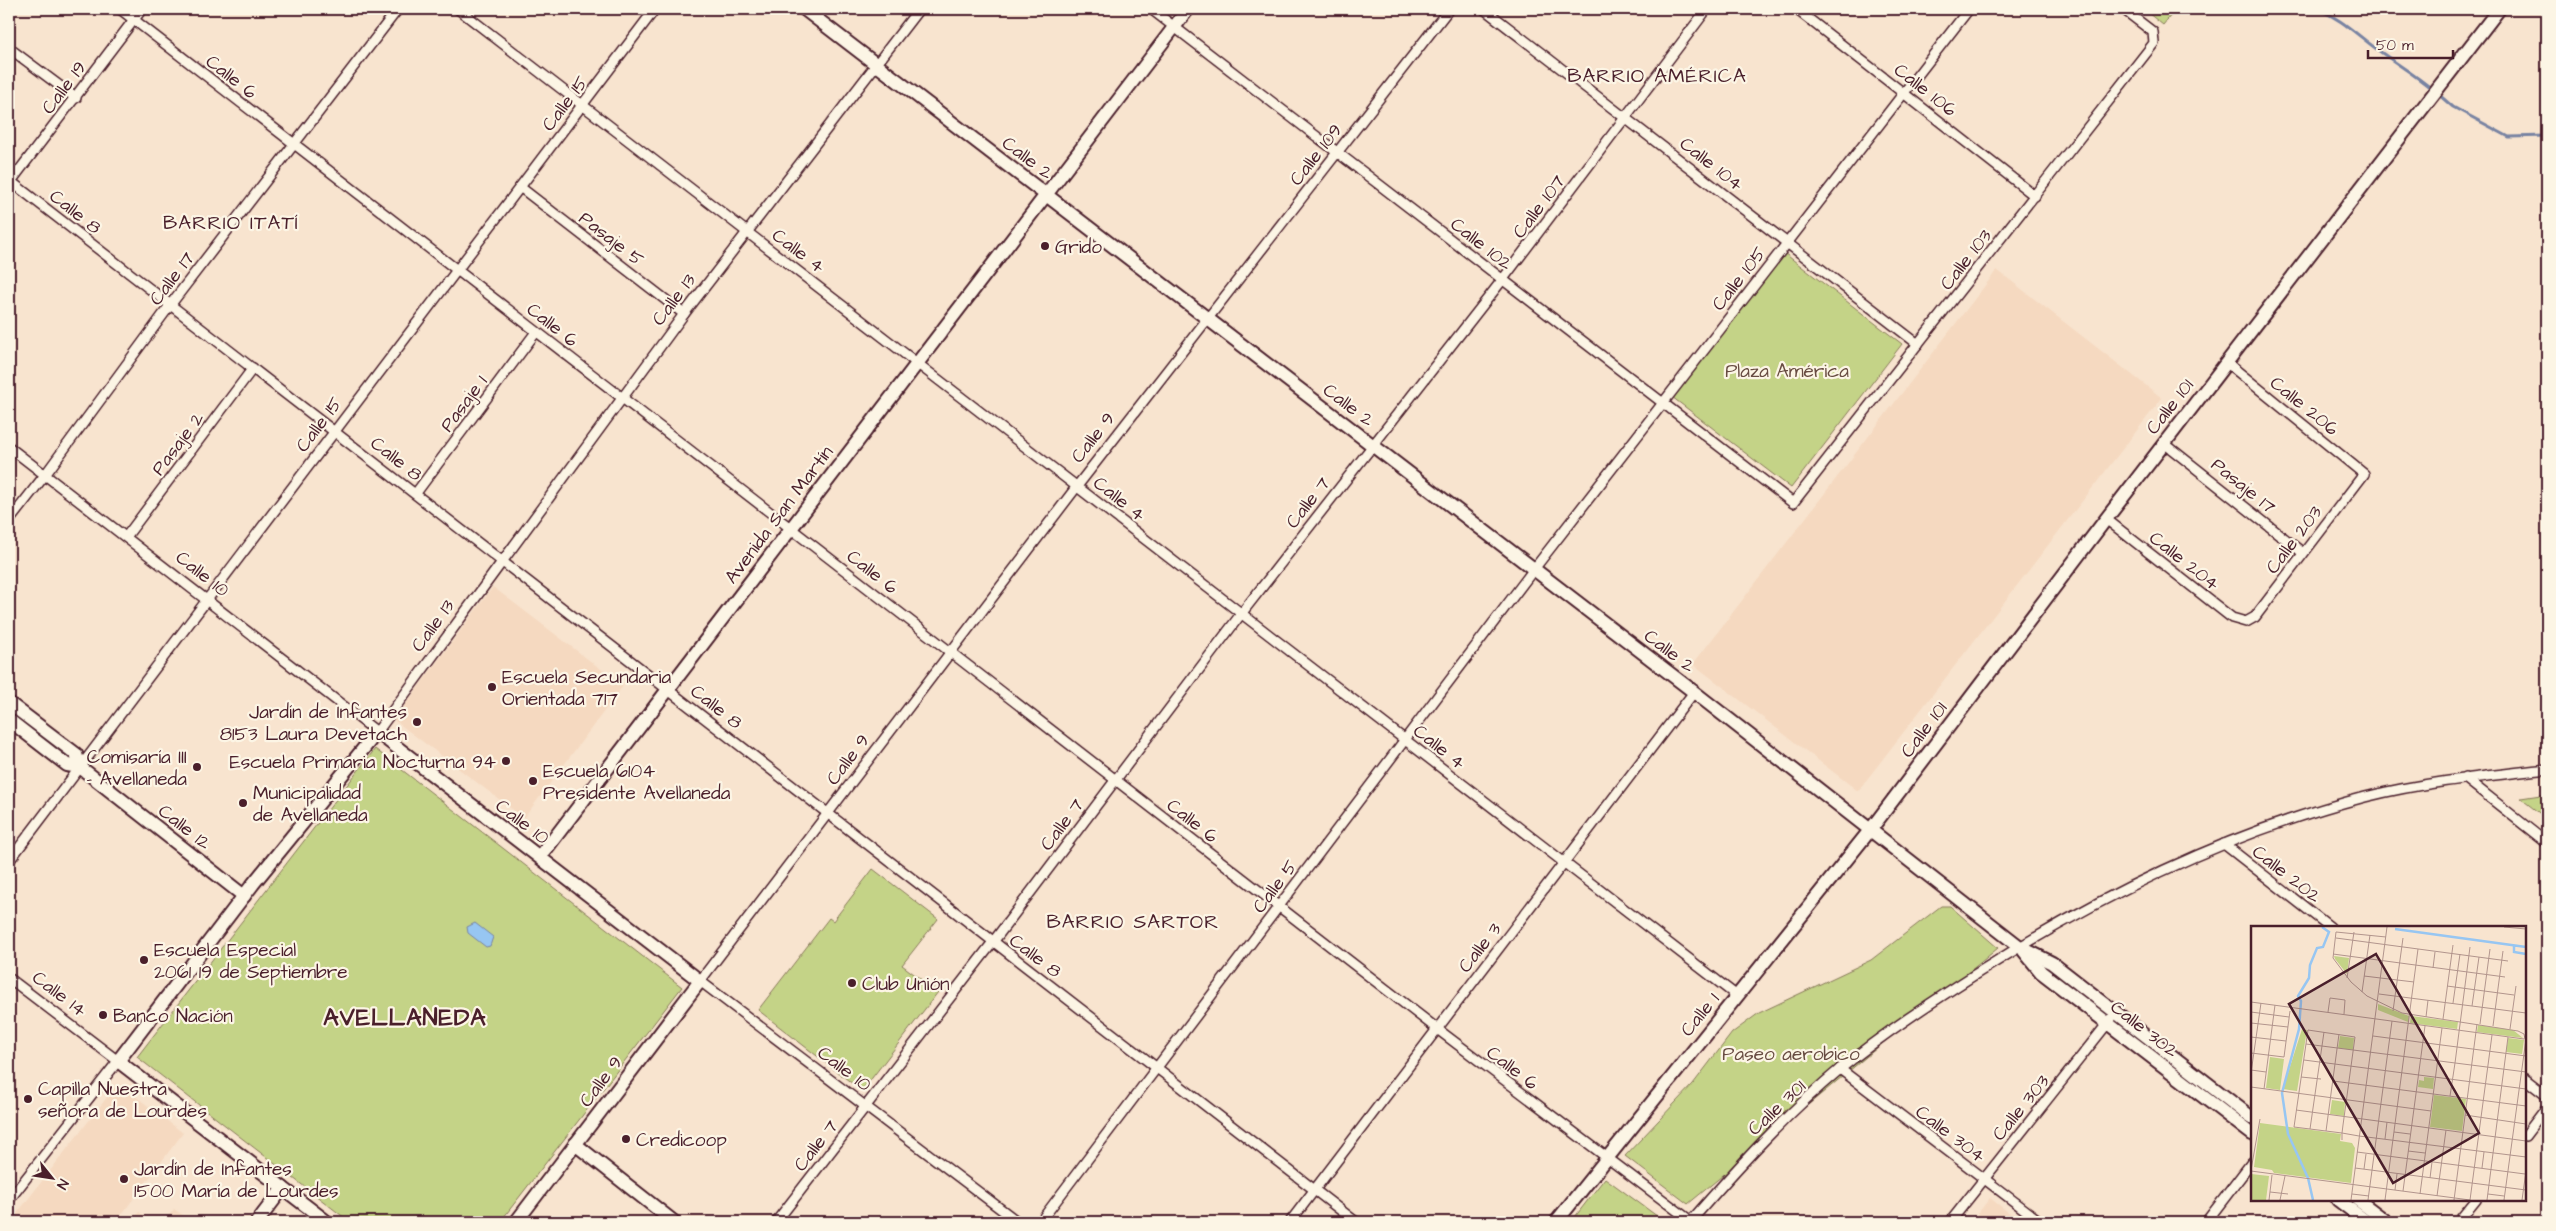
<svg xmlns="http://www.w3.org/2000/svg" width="2556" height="1231" font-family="'Architects Daughter',sans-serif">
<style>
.built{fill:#f5d9c0}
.green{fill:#c4d387;stroke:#877959}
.water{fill:#97c6f2;stroke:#7883a2}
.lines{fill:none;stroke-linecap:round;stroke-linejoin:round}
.stream{stroke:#7883a2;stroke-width:3}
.street-casing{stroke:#4a1f2b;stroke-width:12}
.secondary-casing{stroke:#4a1f2b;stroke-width:16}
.street{stroke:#fcf5e5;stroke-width:9}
.secondary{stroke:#fcf5e5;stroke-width:12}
.poi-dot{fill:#4a1f2b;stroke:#fcf5e5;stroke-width:2}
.labels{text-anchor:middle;stroke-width:4.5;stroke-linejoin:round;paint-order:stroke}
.street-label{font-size:19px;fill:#4a1f2b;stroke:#fcf5e5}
.poi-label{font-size:19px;fill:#4a1f2b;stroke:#fcf5e5;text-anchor:start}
.park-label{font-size:19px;fill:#684c42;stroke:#fcf5e5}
.neighbourhood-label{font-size:20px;letter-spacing:1px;fill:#4a1f2b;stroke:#fcf5e5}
.district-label{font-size:24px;font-weight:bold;letter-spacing:1px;fill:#4a1f2b;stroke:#fcf5e5}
.inset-river{fill:none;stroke:#97c6f2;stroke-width:2.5}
.inset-road{fill:none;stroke:#b2958d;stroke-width:1}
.view{fill:#4a1f2b;fill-opacity:0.15;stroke:#4a1f2b;stroke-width:2.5}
.inset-edge{fill:none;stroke:#4a1f2b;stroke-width:2.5}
</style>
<rect width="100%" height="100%" fill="#f8e4cf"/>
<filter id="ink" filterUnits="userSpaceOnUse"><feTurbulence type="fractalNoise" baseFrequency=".02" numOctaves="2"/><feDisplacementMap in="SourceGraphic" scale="10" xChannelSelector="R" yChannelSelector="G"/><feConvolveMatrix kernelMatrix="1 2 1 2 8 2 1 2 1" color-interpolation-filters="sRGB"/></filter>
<g filter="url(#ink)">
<!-- built -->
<g class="built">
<polygon points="1997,270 2162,398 1858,791 1693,664"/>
<polygon points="493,587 623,686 524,818 394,720"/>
<polygon points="121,1085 183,1133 116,1222 15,1222 15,1216 115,1087"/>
<polygon points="1990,1198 2021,1222 1971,1222"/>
<polygon points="174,1209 192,1222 164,1222"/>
<polygon points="139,1212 151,1221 155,1217 162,1222 131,1222"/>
</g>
<!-- green -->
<g class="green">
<polygon points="2143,9 2176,9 2163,25"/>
<polygon points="1784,253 1902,344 1791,488 1672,397"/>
<polygon points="375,749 682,987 500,1222 350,1222 137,1057"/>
<polygon points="2547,794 2547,819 2520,798 2521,798"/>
<polygon points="873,869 938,919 902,965 938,992 862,1091 758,1010 829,918 833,921"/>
<polygon points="1941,906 1950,906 1998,948 1688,1204 1625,1156 1693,1084 1732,1033 1759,1013 1871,960"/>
<polygon points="1605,1178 1665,1222 1571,1222"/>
</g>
<!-- water -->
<polygon class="water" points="475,923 493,937 490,946 486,947 468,933 467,927"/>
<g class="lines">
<!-- stream -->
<g class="stream">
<path d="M2318,9C2344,20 2359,37 2382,53C2400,66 2417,76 2433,90"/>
<polyline points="2438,94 2453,107 2509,137 2547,136"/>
</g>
<!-- street casing -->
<g class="street-casing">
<g id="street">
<polyline points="120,9 1436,1028 1692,1222"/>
<polyline points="458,9 1737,996"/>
<polyline points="1151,9 1793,503 2154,43 2153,32 2123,9"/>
<polyline points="1484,9 1918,344"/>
<polyline points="1796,9 2035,196"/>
<polyline points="9,48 76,98"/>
<polyline points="9,180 1356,1222"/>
<polyline points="9,184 142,9"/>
<polyline points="520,187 684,314"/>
<polyline points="2164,443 2303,553"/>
<polyline points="9,447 377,732 684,314 919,9"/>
<polyline points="416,493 536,332"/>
<polyline points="2106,519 2232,618 2246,622 2255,617 2364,474 2226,362"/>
<polyline points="9,521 45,475 171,304 398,9"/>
<polyline points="126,537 253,368"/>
<polyline points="2465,778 2547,843"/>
<polyline points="2224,844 2330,927"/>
<polyline points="9,861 655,9"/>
<polyline points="9,978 118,1061 9,1200"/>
<polyline points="1840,1069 2041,1222"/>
<polyline points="2525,1079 2547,1096"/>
<polyline points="2525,1136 2547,1107"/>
<polyline points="776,1222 993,942 1241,614 1503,279 1707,9"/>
<polyline points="1018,1222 700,981 1078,485 1449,9"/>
<polyline points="1040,1222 1534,569 1969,9"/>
<polyline points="1290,1222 1694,692"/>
<path d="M1690,1222C1737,1168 1785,1115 1840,1069C1884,1033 1932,1002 1979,972C2099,896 2227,833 2365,797C2424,782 2486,776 2547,769"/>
<polyline points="1950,1222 2111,1019"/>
<polyline points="2206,1222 2252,1162"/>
<polyline points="2458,1222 2476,1200"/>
</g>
</g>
<!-- secondary casing -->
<g class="secondary-casing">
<g id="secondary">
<polyline points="804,9 1694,692 2020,947 2052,963 2252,1118"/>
<polyline points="9,703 76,754 80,767"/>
<polyline points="9,720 67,765 80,767 244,896"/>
<polyline points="540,857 1188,9"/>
<polyline points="2024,951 2041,972 2252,1134"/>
<polyline points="575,1144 674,1222"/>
<polyline points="2338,1200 2367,1222"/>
<polyline points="2358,1200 2387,1222"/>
<polyline points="257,1222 283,1188"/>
<polyline points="327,1222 118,1061 253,884 377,732 700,981 516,1222"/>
<polyline points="1556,1222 1871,829 2106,519 2499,9"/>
</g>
</g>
<!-- street -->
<use href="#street" class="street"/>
<!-- secondary -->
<use href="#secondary" class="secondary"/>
</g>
</g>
<!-- markers -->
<g class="poi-dot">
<circle cx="1045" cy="246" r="5"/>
<circle cx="492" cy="687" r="5"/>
<circle cx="417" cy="722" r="5"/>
<circle cx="506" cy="761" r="5"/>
<circle cx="197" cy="767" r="5"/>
<circle cx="533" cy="781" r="5"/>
<circle cx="243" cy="803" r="5"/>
<circle cx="144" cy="960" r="5"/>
<circle cx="852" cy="983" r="5"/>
<circle cx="103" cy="1015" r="5"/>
<circle cx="28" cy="1099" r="5"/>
<circle cx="626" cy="1139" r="5"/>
<circle cx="124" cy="1179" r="5"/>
</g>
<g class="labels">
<!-- street labels -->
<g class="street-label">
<text transform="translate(232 76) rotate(38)" y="7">Calle 6</text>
<text transform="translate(63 87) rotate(-53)" y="7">Calle 19</text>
<text transform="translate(1926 89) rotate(38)" y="7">Calle 106</text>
<text transform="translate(564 103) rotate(-53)" y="7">Calle 15</text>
<text transform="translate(1315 154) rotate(-52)" y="7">Calle 109</text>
<text transform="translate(1028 157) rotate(37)" y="7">Calle 2</text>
<text transform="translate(1712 163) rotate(38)" y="7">Calle 104</text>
<text transform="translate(1538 206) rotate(-53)" y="7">Calle 107</text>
<text transform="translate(76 211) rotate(38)" y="7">Calle 8</text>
<text transform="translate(612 238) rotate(38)" y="7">Pasaje 5</text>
<text transform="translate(1482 243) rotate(38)" y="7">Calle 102</text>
<text transform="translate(799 250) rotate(37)" y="7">Calle 4</text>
<text transform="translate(1965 259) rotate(-52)" y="7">Calle 103</text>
<text transform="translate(171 278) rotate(-53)" y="7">Calle 17</text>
<text transform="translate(1738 278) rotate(-52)" y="7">Calle 105</text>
<text transform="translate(673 299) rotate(-53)" y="7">Calle 13</text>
<text transform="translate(553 324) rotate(38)" y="7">Calle 6</text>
<text transform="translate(463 403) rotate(-53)" y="7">Pasaje 1</text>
<text transform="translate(1349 404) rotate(37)" y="7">Calle 2</text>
<text transform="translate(2305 405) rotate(39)" y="7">Calle 206</text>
<text transform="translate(2169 406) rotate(-52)" y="7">Calle 101</text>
<text transform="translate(318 424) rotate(-53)" y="7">Calle 15</text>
<text transform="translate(1092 437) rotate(-52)" y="7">Calle 9</text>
<text transform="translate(177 443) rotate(-53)" y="7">Pasaje 2</text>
<text transform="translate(397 458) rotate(38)" y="7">Calle 8</text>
<text transform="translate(2244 485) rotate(39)" y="7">Pasaje 17</text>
<text transform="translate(1120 498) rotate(38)" y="7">Calle 4</text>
<text transform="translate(1307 502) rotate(-52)" y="7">Calle 7</text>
<text transform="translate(778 514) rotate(-53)" y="7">Avenida San Martín</text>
<text transform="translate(2293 539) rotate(-53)" y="7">Calle 203</text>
<text transform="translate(2185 560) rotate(38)" y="7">Calle 204</text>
<text transform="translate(873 571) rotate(38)" y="7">Calle 6</text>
<text transform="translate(203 573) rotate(38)" y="7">Calle 10</text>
<text transform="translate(432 625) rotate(-54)" y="7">Calle 13</text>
<text transform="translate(1670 650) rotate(37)" y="7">Calle 2</text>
<text transform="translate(717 706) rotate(38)" y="7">Calle 8</text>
<text transform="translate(1923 729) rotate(-53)" y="7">Calle 101</text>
<text transform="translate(1440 746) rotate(38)" y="7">Calle 4</text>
<text transform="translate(847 759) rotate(-53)" y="7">Calle 9</text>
<text transform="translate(1193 820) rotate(38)" y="7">Calle 6</text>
<text transform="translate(523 821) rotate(37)" y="7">Calle 10</text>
<text transform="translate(1061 824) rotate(-53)" y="7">Calle 7</text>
<text transform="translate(185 826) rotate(38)" y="7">Calle 12</text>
<text transform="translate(2287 873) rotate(38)" y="7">Calle 202</text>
<text transform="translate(1274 886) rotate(-53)" y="7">Calle 5</text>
<text transform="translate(1479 947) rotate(-52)" y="7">Calle 3</text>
<text transform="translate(1036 955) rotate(37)" y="7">Calle 8</text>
<text transform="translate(60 993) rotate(37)" y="7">Calle 14</text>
<text transform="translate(1699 1014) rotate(-51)" y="7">Calle 1</text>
<text transform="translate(2145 1028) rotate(38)" y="7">Calle 302</text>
<text transform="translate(1513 1067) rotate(37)" y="7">Calle 6</text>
<text transform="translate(845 1068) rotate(37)" y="7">Calle 10</text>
<text transform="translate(600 1081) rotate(-53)" y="7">Calle 9</text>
<text transform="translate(1776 1107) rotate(-43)" y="7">Calle 301</text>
<text transform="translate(2020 1107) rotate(-51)" y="7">Calle 303</text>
<text transform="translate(1951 1133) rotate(37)" y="7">Calle 304</text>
<text transform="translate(815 1145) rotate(-52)" y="7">Calle 7</text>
</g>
<!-- poi labels -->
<g class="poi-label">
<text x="1055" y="253">Grido</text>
<text x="502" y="683">Escuela Secundaria<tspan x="502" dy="22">Orientada 717</tspan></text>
<text x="407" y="718" text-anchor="end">Jardín de Infantes<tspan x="407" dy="22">8153 Laura Devetach</tspan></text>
<text x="187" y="763" text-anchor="end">Comisaría III<tspan x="187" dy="22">- Avellaneda</tspan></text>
<text x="496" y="768" text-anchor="end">Escuela Primaria Nocturna 94</text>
<text x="543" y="777">Escuela 6104<tspan x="543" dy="22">Presidente Avellaneda</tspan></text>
<text x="253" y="799">Municipalidad<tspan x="253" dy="22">de Avellaneda</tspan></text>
<text x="154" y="956">Escuela Especial<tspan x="154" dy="22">2061 19 de Septiembre</tspan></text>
<text x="862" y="990">Club Unión</text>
<text x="113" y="1022">Banco Nación</text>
<text x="38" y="1095">Capilla Nuestra<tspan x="38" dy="22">señora de Lourdes</tspan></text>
<text x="636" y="1146">Credicoop</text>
<text x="134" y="1175">Jardín de Infantes<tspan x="134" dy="22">1500 María de Lourdes</tspan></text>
</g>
<!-- park labels -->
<g class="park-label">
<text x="1787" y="377">Plaza América</text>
<text x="1791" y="1060">Paseo aerobico</text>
</g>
<!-- neighbourhood labels -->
<g class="neighbourhood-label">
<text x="1657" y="82">BARRIO AMÉRICA</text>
<text x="231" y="229">BARRIO ITATÍ</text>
<text x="1133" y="928">BARRIO SARTOR</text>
</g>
<!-- district labels -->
<g class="district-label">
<text x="405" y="1025">AVELLANEDA</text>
</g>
</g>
<!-- overview -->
<g transform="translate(2251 926)">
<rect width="275" height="275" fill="#f8e4cf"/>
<path d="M83,30L98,32L96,48L84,33ZM127,78L158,90L157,96L127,84ZM160,90L207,96L206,103L159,97ZM227,99L262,104L272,112L226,106ZM51,103L56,104L46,165L32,163ZM89,110L103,112L102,124L87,122ZM257,112L273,114L271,128L255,126ZM19,131L33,133L29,164L15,162ZM173,151L183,152L182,163L167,161L168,154L173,155ZM183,169L215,173L211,205L179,201ZM81,174L94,176L93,190L79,188ZM9,197L90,208L89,215L101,217L104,222L100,257L23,247L21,244L3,241ZM0,248L18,250L15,274H0Z" fill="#c4d387"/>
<path class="inset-river" d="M144,3L275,21M263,19V26L275,28M62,274L57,252L37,208L31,167L48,103L50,75L47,70L58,52L59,39L66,22L72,21L78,6L71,1"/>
<path class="inset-road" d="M253,1L275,3M135,11L85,6L82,32L100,56L116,70L151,87L267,105L273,108L274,113M85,12L257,35M82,28L254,51M182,42L184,26M113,50L163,56M96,52L103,6M196,60L263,69M111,66L119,9M128,68L275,87M0,76L273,113M202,77L209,28M221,80L228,31M142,85L152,12M0,86L38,91M77,86L79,72L94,74L93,88M175,91L177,74M192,93L202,19M0,97L37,101M229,98L239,23M242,100L252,25M259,103L265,60M122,110L275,130M0,111L35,115M55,118L275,146M0,127L33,131L39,85M53,134L275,163M204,137L219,21M0,144L15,146M0,147L10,77M50,151L70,153M82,155L275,180M0,161L180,185M13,163L24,79M199,170L204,137M45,184L275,215M214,189L275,198M59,203L73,106M75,205L88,108M143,206L159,208M134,213L136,196M91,214V207L92,199L104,111L57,104L43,201L91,207L108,210L275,231M157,225L174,227M106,226L274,248M104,242L275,264M231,242L233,226M113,243L115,228M0,244L9,193M0,245L219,274M179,252L181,236M144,264L146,248M152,265L174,100M19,266L37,268M101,268L118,270M169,268L191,102M237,268L253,270M186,270L195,204M18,274L21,249M29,274L34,250M100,274L136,1M117,274L141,95M134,274L167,23M203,274L226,98M219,274L241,109M236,274L257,111M253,274L275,113M271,274L275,245"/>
<path class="view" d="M125,28L228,207L142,257L38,78Z"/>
<rect width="275" height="275" class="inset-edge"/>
</g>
<!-- margin -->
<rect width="2556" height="1231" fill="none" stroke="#fcf5e5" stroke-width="30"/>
<rect x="15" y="15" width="2526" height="1201" fill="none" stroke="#4a1f2b" stroke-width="2" filter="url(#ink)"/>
<!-- north arrow -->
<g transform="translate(52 1178) rotate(120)" stroke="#fcf5e5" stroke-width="4" paint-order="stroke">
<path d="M0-4L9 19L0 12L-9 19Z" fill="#4a1f2b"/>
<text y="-8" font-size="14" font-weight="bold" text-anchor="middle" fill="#4a1f2b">N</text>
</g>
<!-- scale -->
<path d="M2368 50v8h85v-8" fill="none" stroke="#4a1f2b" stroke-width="2.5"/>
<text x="2376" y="50" font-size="15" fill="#4a1f2b" stroke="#fcf5e5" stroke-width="4" paint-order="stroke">50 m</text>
</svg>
